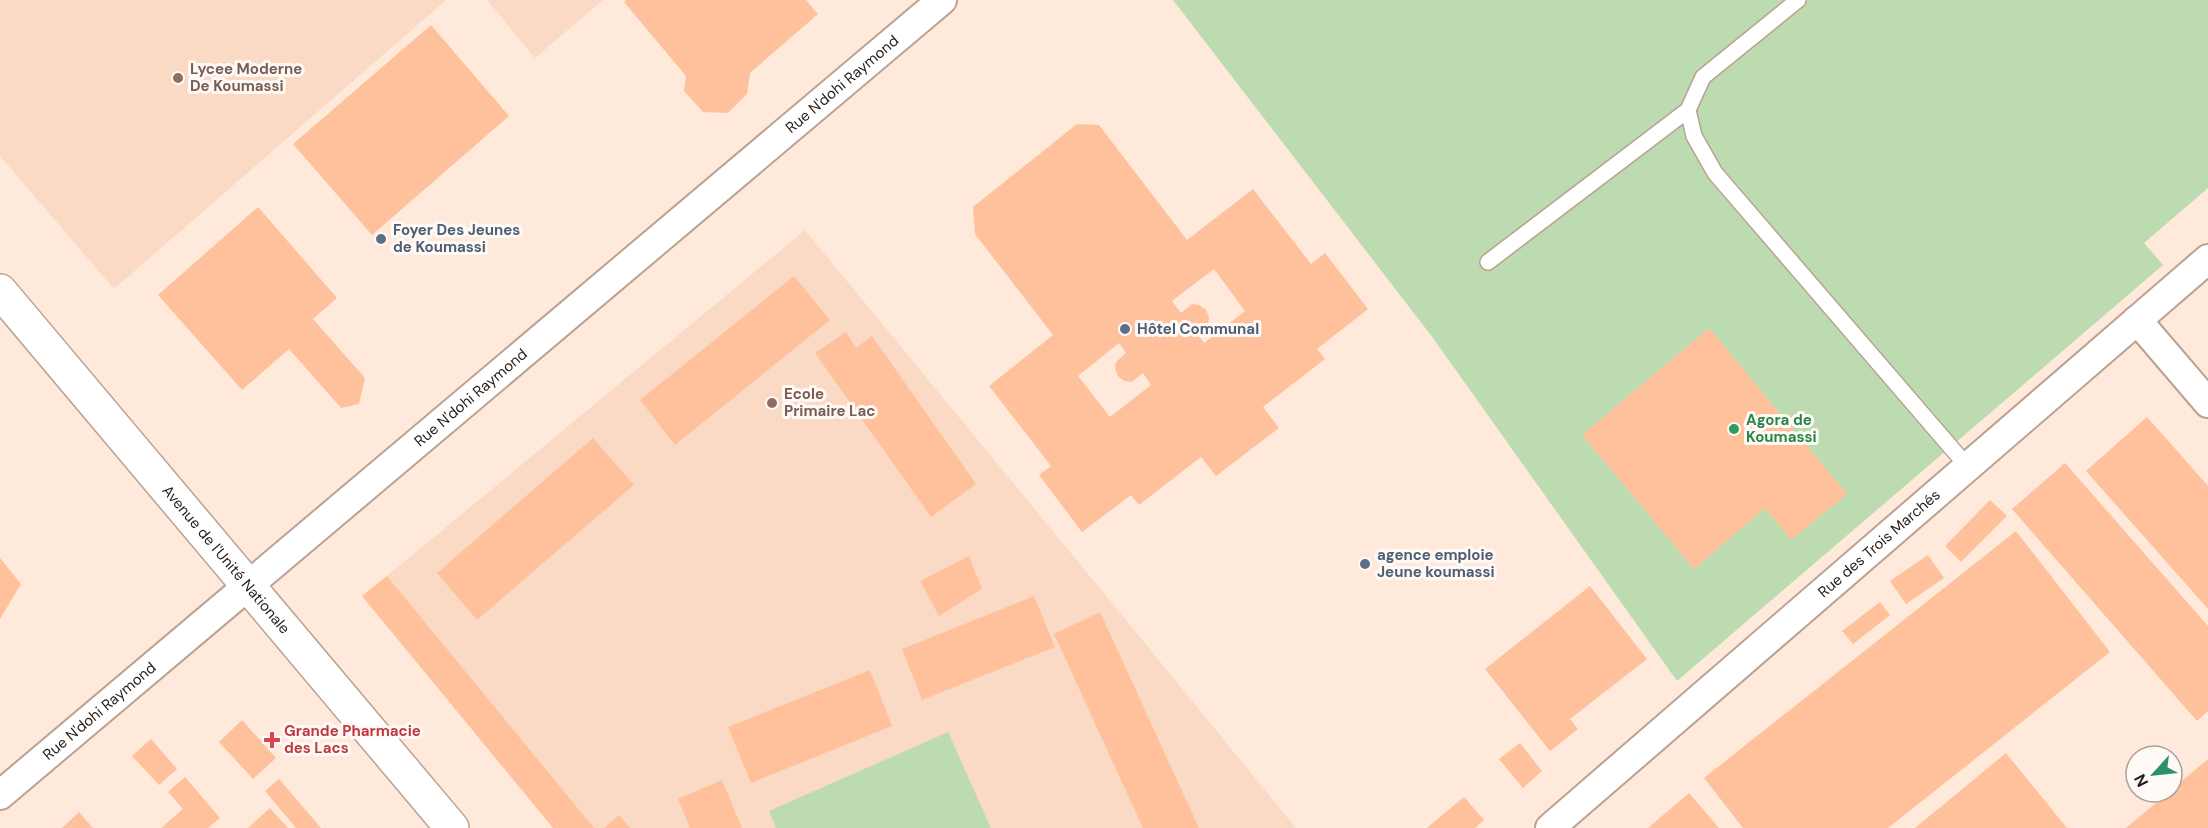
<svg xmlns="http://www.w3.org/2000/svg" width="2208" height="828" font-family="'DM Sans',sans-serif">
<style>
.built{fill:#fbdac5}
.green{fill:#bcdbb0}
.building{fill:#ffc19b;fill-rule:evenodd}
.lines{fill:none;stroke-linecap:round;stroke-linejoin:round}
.lane-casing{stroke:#baa292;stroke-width:18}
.street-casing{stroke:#baa292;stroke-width:32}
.secondary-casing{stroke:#baa292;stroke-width:36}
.lane{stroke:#fff;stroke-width:15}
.street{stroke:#fff;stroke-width:28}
.secondary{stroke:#fff;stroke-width:33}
.education-dot{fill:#8d6e63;stroke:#fffaf6;stroke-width:2}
.service-dot{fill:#5c6f8a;stroke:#fffaf6;stroke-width:2}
.leisure-dot{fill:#2e9e5b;stroke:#fffaf6;stroke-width:2}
.health-dot{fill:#e0444e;stroke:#fffaf6;stroke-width:2}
.labels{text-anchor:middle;stroke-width:6;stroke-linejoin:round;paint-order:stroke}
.education-label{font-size:15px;font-weight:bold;fill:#785e54;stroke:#fffaf6;text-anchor:start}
.street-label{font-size:15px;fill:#251c16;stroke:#fffaf6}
.service-label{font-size:15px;font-weight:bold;fill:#4e5e75;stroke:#fffaf6;text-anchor:start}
.leisure-label{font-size:15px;font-weight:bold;fill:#27864d;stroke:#fffaf6;text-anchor:start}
.health-label{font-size:15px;font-weight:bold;fill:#be3a42;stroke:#fffaf6;text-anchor:start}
</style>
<rect width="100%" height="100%" fill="#fee9db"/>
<!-- built -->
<g class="built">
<polygon points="0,0 446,0 114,289 0,156"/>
<polygon points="487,0 603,0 535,58"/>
<polygon points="805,230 1103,592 1296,828 553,828 387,576"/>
</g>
<!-- green -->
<g class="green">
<polygon points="1173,0 2208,0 2208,188 2144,243 2163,265 1677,681 1433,338"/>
<polygon points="948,732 991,828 776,828 769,811"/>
</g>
<!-- building -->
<g class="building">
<polygon points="626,0 806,0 818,14 750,73 747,94 728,113 703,112 684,91 686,76 624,2"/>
<polygon points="431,25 509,116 372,235 293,144"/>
<path d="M1077,124L1099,125L1187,240L1253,189L1311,264L1325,253L1368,309L1317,349L1325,359L1263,407L1279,428L1216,476L1201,457L1139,505L1131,495L1082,532L1039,475L1051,466L989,386L1053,335L975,234L973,207ZM1214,269L1245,311L1204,343L1197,333L1208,325L1209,317L1206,310L1199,305L1192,304L1181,313L1172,301ZM1119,343L1126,353L1116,362L1115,369L1118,376L1124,381L1132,382L1143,373L1151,385L1110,417L1078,376Z"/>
<polygon points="258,207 337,298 313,319 365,378 359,404 341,408 289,349 242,390 158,295"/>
<polygon points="794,276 830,320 675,445 640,400"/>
<polygon points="1709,328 1847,494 1791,540 1765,508 1694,569 1582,435"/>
<polygon points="846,332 856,348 872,336 976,484 931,517 815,353"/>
<polygon points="2147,417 2208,486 2208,609 2086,471"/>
<polygon points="593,438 634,485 477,620 437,573"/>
<polygon points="2065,463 2208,626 2208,711 2197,721 2012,509"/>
<polygon points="1990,500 2007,516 1961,562 1945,546"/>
<polygon points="2016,531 2110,652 1888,828 1743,828 1704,778"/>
<polygon points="1928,555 1944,578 1906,604 1890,581"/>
<polygon points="969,556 982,589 939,616 920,581"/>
<polygon points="0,558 21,584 0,619"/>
<polygon points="387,576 594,828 553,828 362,596"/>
<polygon points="1590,586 1647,659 1570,719 1578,729 1550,751 1485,669"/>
<polygon points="1034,596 1055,647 922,700 902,649"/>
<polygon points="1880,602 1890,615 1853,644 1842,631"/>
<polygon points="1100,612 1199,828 1143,828 1054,634"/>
<polygon points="870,670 892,726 751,783 728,727"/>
<polygon points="242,720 276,758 253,779 219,742"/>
<polygon points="151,739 177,769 159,785 132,756"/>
<polygon points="1520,743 1542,771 1523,788 1499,759"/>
<polygon points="2006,753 2067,828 1915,828"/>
<polygon points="2208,759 2208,828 2126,828 2169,792 2172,792 2172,789"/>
<polygon points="185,777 220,818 208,828 161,828 183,809 168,792"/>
<polygon points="279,779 321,828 296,828 265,791"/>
<polygon points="722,780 742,828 690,828 678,799"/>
<polygon points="1689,793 1719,828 1648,828"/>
<polygon points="1464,797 1484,820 1475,828 1427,828"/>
<polygon points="270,808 288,828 248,828"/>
<polygon points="79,812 93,828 62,828"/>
<polygon points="619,815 630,828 604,828"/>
</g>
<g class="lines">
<!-- lane casing -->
<g class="lane-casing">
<g id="lane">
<polyline points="1688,110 1694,136 1715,173 1967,466"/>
<polyline points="1488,262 1688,110 1703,77 1798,0"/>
</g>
</g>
<!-- street casing -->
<g class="street-casing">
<g id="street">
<polyline points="2137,320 2208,403"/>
<path id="s1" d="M0,795L942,0"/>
<path id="s2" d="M1550,828L2208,259"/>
</g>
</g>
<!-- secondary casing -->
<g class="secondary-casing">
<g id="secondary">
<path id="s3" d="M0,291L452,828"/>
</g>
</g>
<!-- lane -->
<use href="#lane" class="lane"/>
<!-- street -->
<use href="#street" class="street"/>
<!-- secondary -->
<use href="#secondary" class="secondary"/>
</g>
<!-- markers -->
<g class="education-dot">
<circle cx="178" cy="78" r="6"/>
<circle cx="772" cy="403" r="6"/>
</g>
<g class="service-dot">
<circle cx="381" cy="239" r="6"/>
<circle cx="1125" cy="329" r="6"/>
<circle cx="1365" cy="564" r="6"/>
</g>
<circle class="leisure-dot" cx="1734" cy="429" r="6"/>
<path class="health-dot" d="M269 731h6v6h6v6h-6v6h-6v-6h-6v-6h6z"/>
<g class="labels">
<!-- education labels -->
<g class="education-label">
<text x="190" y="74">Lycee Moderne<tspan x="190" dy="17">De Koumassi</tspan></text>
<text x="784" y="399">Ecole<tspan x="784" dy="17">Primaire Lac</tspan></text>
</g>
<!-- street labels -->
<g class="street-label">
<text dy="5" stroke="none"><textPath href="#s1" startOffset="1102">Rue N'dohi Raymond</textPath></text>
<text dy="5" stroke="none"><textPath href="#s1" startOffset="616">Rue N'dohi Raymond</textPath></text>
<text dy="5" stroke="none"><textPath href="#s2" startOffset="435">Rue des Trois Marchés</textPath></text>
<text dy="5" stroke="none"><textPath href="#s3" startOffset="351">Avenue de l'Unité Nationale</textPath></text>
<text dy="5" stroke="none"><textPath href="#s1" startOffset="130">Rue N'dohi Raymond</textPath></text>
</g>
<!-- service labels -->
<g class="service-label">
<text x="393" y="235">Foyer Des Jeunes<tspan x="393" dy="17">de Koumassi</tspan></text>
<text x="1137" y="334">Hôtel Communal</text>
<text x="1377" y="560">agence emploie<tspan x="1377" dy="17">Jeune koumassi</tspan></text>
</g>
<!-- leisure labels -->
<g class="leisure-label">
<text x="1746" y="425">Agora de<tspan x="1746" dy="17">Koumassi</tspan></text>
</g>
<!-- health labels -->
<g class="health-label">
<text x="284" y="736">Grande Pharmacie<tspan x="284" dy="17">des Lacs</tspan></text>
</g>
</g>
<!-- north arrow -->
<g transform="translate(2154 774) rotate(243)"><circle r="28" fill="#fffaf6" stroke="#a8a19c" stroke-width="1.5"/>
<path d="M0-4.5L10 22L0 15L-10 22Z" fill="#2e916c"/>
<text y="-9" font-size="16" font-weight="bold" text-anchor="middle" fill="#251c16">N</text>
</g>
</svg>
